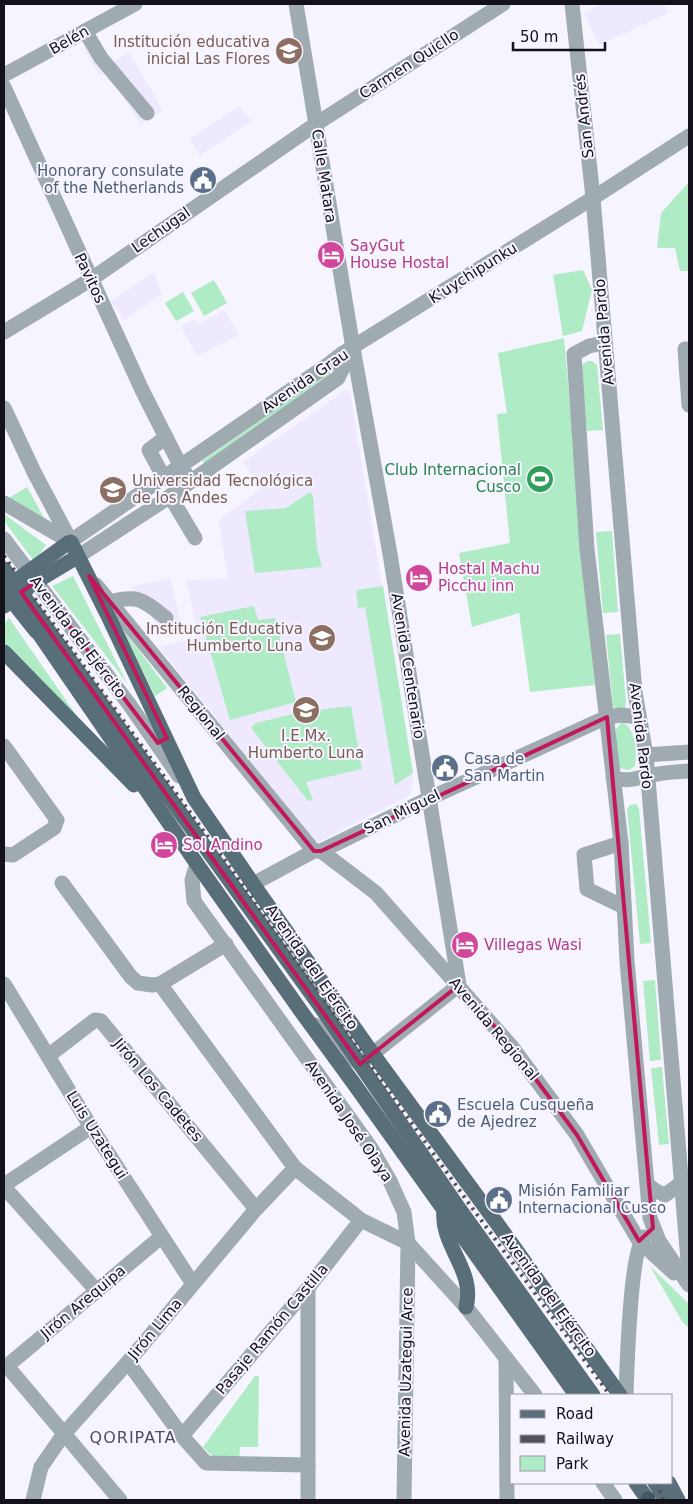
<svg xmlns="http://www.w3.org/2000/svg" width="693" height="1504" font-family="'DejaVu Sans',sans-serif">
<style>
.built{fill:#eee9fe}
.green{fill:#afebc5}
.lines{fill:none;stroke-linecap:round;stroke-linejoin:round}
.minor{stroke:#9fabb1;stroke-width:15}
.major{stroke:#586e79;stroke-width:15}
.highway{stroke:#3f5864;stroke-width:15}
.rail{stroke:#525059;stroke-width:4;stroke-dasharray:2.5 5;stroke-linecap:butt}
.major-bridge{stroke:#586e79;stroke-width:15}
.marked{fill:none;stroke:#c2185b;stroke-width:4;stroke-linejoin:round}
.labels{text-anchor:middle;stroke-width:4;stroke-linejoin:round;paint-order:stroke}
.street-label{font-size:15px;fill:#13111a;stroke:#f6f4fe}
.education-label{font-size:15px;fill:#785e54;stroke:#f6f4fe;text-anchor:end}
.service-label{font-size:15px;fill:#4e5e75;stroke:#f6f4fe;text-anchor:start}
.hotel-label{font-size:15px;fill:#b23c85;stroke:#f6f4fe;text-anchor:start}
.leisure-label{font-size:15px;fill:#27864d;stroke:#f6f4fe;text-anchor:end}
.neighbourhood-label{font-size:16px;letter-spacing:1px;fill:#514b61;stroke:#f6f4fe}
</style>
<rect width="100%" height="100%" fill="#f6f4fe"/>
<!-- built -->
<g class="built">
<polygon points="603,4 664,4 668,13 599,45 584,13"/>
<polygon points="97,40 111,63 129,53 163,111 140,124 108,71 100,76 83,48"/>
<polygon points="240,106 251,121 200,155 190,139"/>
<polygon points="154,272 162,294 124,320 111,301"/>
<polygon points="225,310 239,335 197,356 181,326 193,320 198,324"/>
<polygon points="346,390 350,392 413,773 411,795 316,843 159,647 199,637 186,580 228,579 219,520 261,489 243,462"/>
<polygon points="170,578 183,631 164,636 131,587"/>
</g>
<!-- green -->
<g class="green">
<polygon points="689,182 689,271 680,271 675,248 657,248 661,213"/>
<polygon points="583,270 592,290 582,331 563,336 553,275"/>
<polygon points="214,280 227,303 204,316 191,293"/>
<polygon points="183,292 194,311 176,321 165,303"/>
<polygon points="564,338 595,685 530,692 519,613 472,627 459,553 510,543 497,414 507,413 498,353"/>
<polygon points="587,361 592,361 597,365 603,430 587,431 581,366"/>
<polygon points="329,372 331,376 205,464 202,461"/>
<polygon points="27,487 48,525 9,498"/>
<polygon points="310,492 313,497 317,548 322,567 255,573 245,511 286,508"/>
<polygon points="4,514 46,545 34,561 4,521"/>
<polygon points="612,531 618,612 603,613 596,532"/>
<polygon points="73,576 127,683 52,586"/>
<polygon points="383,586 413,773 395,785 365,607 358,608 356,590"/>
<polygon points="254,606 258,620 275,618 296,702 230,720 200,617"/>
<polygon points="9,618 88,732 4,643 4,624"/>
<polygon points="125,632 167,688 155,696 124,632"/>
<polygon points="620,634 626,701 625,708 619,712 613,706 606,635"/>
<polygon points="351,706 362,769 306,782 313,800 308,801 251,728 256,723 301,712"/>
<path d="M622,722C636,728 637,752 635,766L629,770L620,768L616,760V729Z"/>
<polygon points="636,804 639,808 651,943 640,944 627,809 630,805"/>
<polygon points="655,980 661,1060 650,1061 643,981"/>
<polygon points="662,1067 669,1144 659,1145 651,1068"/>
<polygon points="650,1266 689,1304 689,1328 683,1323"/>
<path d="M255,1376H259L258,1447H240L239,1461C220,1461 216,1461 203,1447Z"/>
</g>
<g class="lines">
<!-- minor -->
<g class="minor">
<polyline points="296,4 353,348 390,554 459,985 360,1064 315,1025"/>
<polyline points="572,4 593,198 635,692 646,755 689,1273"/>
<polyline points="85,31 101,58 147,113"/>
<polyline points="4,75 135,4"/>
<polyline points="4,87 142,390 181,467 191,481"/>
<polyline points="4,332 90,280 316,124 503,4"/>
<polyline points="604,343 589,346 574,354 587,549 621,843 627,961 650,1218 659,1241 689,1285"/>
<polyline points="689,349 685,349 689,405"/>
<polyline points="4,408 34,472 71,542"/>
<polyline points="164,478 149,450 166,437"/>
<polyline points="170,496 195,538"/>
<polyline points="4,503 69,541"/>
<polyline points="4,539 129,704 179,776"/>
<polyline points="68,543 329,364 343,353 593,198 689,136"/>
<polyline points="77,557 166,499 338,378 353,348"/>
<polyline points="96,585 314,851"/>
<path d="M110,602C139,594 144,601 166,618"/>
<polyline points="4,746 57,820 54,828 13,855 4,854"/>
<polyline points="646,755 689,752"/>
<path d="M613,778C632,782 635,778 653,775C664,772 677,772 689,771"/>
<polyline points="621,843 584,855 587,889 624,907"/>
<polyline points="321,851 376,893 512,1047 577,1135 639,1241 674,1273"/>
<polyline points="197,864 192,880 194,901 371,1148 390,1181 404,1212 408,1243 466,1307 535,1395"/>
<polyline points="62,883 131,977 138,983 152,985 160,984 226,944"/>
<polyline points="253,884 314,851 321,851 428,799 607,717 621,715 639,717"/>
<polyline points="4,984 91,1127 193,1284"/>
<polyline points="160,984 295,1168 361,1220 408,1243 404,1500"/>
<polyline points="48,1056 95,1020 101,1021 256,1209"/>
<polyline points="4,1185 91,1127"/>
<polyline points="648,1185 656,1191 665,1195 680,1184"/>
<polyline points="4,1187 96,1290"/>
<polyline points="308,1288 308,1500"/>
<polyline points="506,1358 507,1500"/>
<polyline points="128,1362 182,1436 206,1463 308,1465"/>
<polyline points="4,1366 7,1366 161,1237"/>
<polyline points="7,1366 120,1500"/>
<path d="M626,1395C627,1369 630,1251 644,1237"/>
<polyline points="182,1436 308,1288 361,1220"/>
<polyline points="603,1483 615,1500"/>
<polyline points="33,1500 41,1467 63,1435 128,1362 256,1209 295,1168"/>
</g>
<!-- major -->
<g class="major">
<polyline points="71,542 110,620 194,798 253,884 373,1054 496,1222 620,1395"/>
<polyline points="4,569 318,1003 458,1207 593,1395"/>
<polyline points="4,591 36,631"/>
<polyline points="31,622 197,864 303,1014 352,1081 576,1395"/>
<polyline points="4,652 134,785"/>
<path d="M444,1211C440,1245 476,1271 466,1307"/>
<polyline points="636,1483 648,1500"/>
<polyline points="655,1483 666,1500"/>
<polyline points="669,1483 678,1500"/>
</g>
<!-- highway -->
<polyline class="highway" points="648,1499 648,1500"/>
<!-- rail -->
<g class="rail">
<polyline points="4,556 234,873 470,1205 610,1395"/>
<polyline points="658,1483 663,1500"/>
</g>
<!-- major-bridge -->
<g class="major-bridge">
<polyline points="4,589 68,543"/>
<polyline points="4,606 32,584 77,557"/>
</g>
</g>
<!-- marked area -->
<path class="marked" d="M89,576L314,851H321L607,717L653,1228L639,1241L577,1135L512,1047L459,985L360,1064L21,592L36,582L158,743L167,738Z"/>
<!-- icons -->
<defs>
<g id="school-disc" transform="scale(1.4375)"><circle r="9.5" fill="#8d6e63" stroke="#f6f4fe"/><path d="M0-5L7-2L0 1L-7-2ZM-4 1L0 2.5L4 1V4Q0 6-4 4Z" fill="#fff"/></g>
<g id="civic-disc" transform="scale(1.4375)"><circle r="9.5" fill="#5c6f8a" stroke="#f6f4fe"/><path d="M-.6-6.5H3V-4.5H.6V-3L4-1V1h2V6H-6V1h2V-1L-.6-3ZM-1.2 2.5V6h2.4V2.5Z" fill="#fff"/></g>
<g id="hotel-disc" transform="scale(1.4375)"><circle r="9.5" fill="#d1479c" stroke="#f6f4fe"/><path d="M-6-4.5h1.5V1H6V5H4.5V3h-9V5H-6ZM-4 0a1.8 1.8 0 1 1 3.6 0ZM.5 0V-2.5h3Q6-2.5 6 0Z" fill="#fff"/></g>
<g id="stadium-disc" transform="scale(1.4375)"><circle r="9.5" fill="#2e9e5b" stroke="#f6f4fe"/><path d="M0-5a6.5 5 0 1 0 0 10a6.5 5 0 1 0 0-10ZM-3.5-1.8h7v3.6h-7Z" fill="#fff"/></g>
<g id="university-disc" transform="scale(1.4375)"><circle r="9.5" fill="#8d6e63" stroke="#f6f4fe"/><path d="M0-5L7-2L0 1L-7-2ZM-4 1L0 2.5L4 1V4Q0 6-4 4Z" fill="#fff"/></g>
</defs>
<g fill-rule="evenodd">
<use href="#school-disc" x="289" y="51"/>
<use href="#civic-disc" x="203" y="180"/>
<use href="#hotel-disc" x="331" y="255"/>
<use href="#stadium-disc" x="540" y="479"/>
<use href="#university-disc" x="113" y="490"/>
<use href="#hotel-disc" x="419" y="578"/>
<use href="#school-disc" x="322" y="638"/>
<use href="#school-disc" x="306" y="710"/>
<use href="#civic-disc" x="445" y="768"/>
<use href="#hotel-disc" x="164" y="845"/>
<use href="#hotel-disc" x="465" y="945"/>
<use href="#civic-disc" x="438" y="1114"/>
<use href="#civic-disc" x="499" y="1200"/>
</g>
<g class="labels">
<!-- street labels -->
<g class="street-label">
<text transform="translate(69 40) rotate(-29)" y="5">Belén</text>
<text transform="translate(409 64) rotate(-33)" y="5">Carmen Quicllo</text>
<text transform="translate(584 116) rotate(-96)" y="5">San Andrés</text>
<text transform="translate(324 176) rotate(81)" y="5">Calle Matara</text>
<text transform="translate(161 230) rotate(-35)" y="5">Lechugal</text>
<text transform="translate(473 273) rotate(-32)" y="5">K'uychipunku</text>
<text transform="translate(90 278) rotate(65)" y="5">Pavitos</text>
<text transform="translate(604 332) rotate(-95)" y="5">Avenida Pardo</text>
<text transform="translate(305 381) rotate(-34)" y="5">Avenida Grau</text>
<text transform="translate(78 637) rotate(53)" y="5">Avenida del Ejército</text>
<text transform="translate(408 666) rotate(81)" y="5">Avenida Centenario</text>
<text transform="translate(201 713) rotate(51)" y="5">Regional</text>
<text transform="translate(641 736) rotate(83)" y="5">Avenida Pardo</text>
<text transform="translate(402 812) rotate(-26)" y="5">San Miguel</text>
<text transform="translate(312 967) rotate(55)" y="5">Avenida del Ejército</text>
<text transform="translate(494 1029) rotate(50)" y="5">Avenida Regional</text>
<text transform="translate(158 1090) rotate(50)" y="5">Jirón Los Cadetes</text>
<text transform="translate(349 1121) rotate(56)" y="5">Avenida José Olaya</text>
<text transform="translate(97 1135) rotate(58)" y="5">Luis Uzategui</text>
<text transform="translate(549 1295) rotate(54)" y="5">Avenida del Ejército</text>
<text transform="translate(83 1302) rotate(-40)" y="5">Jirón Arequipa</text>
<text transform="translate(155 1329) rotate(-50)" y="5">Jirón Lima</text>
<text transform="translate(272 1329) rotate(-50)" y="5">Pasaje Ramón Castilla</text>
<text transform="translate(406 1372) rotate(-89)" y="5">Avenida Uzategui Arce</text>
</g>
<!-- education labels -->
<g class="education-label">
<text x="270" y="47">Institución educativa<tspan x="270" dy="17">inicial Las Flores</tspan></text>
<text x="132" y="486" text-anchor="start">Universidad Tecnológica<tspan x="132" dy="17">de los Andes</tspan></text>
<text x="303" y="634">Institución Educativa<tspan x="303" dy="17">Humberto Luna</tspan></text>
<text x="306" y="741" text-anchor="middle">I.E.Mx.<tspan x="306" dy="17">Humberto Luna</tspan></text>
</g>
<!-- service labels -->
<g class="service-label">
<text x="184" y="176" text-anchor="end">Honorary consulate<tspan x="184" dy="17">of the Netherlands</tspan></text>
<text x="464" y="764">Casa de<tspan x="464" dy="17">San Martin</tspan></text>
<text x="457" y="1110">Escuela Cusqueña<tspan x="457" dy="17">de Ajedrez</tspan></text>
<text x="518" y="1196">Misión Familiar<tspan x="518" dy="17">Internacional Cusco</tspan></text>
</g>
<!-- hotel labels -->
<g class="hotel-label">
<text x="350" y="251">SayGut<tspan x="350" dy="17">House Hostal</tspan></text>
<text x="438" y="574">Hostal Machu<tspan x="438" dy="17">Picchu inn</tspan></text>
<text x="183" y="850">Sol Andino</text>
<text x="484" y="950">Villegas Wasi</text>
</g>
<!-- leisure labels -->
<g class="leisure-label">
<text x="521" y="475">Club Internacional<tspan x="521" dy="17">Cusco</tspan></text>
</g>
<!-- neighbourhood labels -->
<g class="neighbourhood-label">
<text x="133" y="1443">QORIPATA</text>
</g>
</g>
<!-- border -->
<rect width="693" height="1504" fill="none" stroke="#13111a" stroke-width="10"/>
<!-- legend -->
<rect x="510" y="1394" width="162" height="90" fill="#f6f4fe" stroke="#9b99a3"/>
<rect x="520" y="1410" width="25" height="8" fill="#586e79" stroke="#9b99a3"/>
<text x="556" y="1419" font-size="15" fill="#13111a">Road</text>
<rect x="520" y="1435" width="25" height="8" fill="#525059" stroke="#9b99a3"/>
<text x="556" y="1444" font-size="15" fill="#13111a">Railway</text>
<rect x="520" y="1456" width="25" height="15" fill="#afebc5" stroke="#9b99a3"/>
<text x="556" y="1469" font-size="15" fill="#13111a">Park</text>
<!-- scale -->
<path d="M513 42v8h92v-8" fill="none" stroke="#13111a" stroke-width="2.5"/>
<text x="520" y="42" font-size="15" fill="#13111a" stroke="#f6f4fe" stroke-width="4" paint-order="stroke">50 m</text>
</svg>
